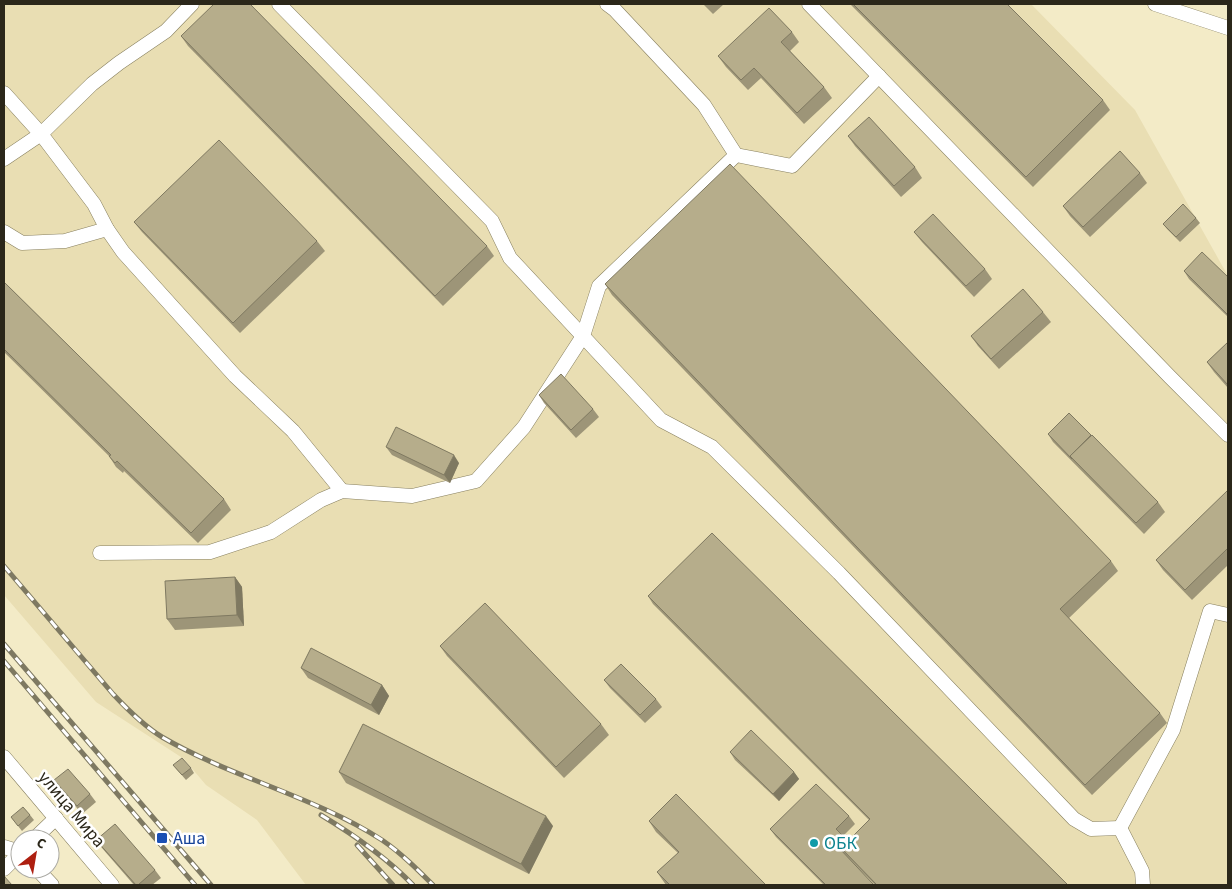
<svg xmlns="http://www.w3.org/2000/svg" width="1232" height="889" font-family="'Source Sans 3',sans-serif">
<style>
.built{fill:#e9deb3}
.lines{fill:none;stroke-linecap:round;stroke-linejoin:round}
.minor-casing{stroke:#888060;stroke-width:15}
.minor{stroke:#fff;stroke-width:14}
.rail-casing{stroke:#7e7962;stroke-width:5}
.rail{stroke:#fff;stroke-width:3;stroke-dasharray:9;stroke-linecap:butt}
.wall{fill:#9d9578}
.shaded-wall{fill:#7f7961}
.building{fill:#b6ad8b;stroke:#7f7961}
.transit-dot{fill:#1a4fb4;stroke:#fff;stroke-width:2}
.culture-dot{fill:#0f9aa8;stroke:#fff;stroke-width:2}
.labels{text-anchor:middle;stroke-width:5;stroke-linejoin:round;paint-order:stroke}
.street-label{font-size:18px;fill:#2b271a;stroke:#fff}
.transit-label{font-size:18px;fill:#164399;stroke:#fff;text-anchor:start}
.culture-label{font-size:18px;fill:#0d838f;stroke:#fff;text-anchor:start}
</style>
<rect width="100%" height="100%" fill="#f3ebc7"/>
<!-- built -->
<polygon class="built" points="4,4 1031,4 1135,110 1228,276 1228,885 306,885 257,820 206,785 184,759 96,702 4,595"/>
<g class="lines">
<!-- minor casing -->
<g class="minor-casing">
<g id="minor">
<polyline points="279,4 492,221 510,258 661,420 712,447 839,573 1074,819 1091,829 1120,828 1142,871 1143,885"/>
<polyline points="607,4 615,10 704,105 736,155"/>
<polyline points="809,4 1170,377 1228,435"/>
<polyline points="1155,4 1228,28"/>
<polyline points="4,93 41,134 94,204 107,229 123,252 235,376 293,431 342,491"/>
<polyline points="4,159 41,134 92,84 119,63 166,31 192,4"/>
<polyline points="4,232 22,243 65,241 107,229"/>
<polyline points="100,553 210,552 271,532 321,500 342,491 412,496 476,481 524,427 583,336 599,286 736,155 792,166 879,76"/>
<polyline points="4,757 112,885"/>
<polyline points="1120,828 1173,730 1210,611 1228,615"/>
<polyline points="34,839 56,818"/>
<polyline points="4,847 20,852"/>
<polyline points="4,869 20,853"/>
<polyline points="37,869 52,885"/>
</g>
</g>
<!-- minor -->
<use href="#minor" class="minor"/>
<!-- rail casing -->
<g class="rail-casing">
<g id="rail">
<path d="M4,566L113,694C128,710 144,726 162,737C232,778 314,796 382,840C401,853 417,869 433,885"/>
<polyline points="4,644 211,885"/>
<polyline points="4,661 195,885"/>
<path d="M321,815C354,835 386,857 413,885"/>
<polyline points="357,845 393,885"/>
</g>
</g>
<!-- rail -->
<use href="#rail" class="rail"/>
</g>
<!-- wall -->
<g class="wall">
<polygon points="703,4 724,4 713,14"/>
<polygon points="850,4 1007,4 1103,100 1110,110 1033,187"/>
<polygon points="792,32 799,42 790,51 824,87 832,98 804,124 761,78 748,90 726,67 718,56"/>
<polygon points="181,36 487,246 494,256 443,306 188,46"/>
<polygon points="848,136 915,167 922,178 901,197 855,146"/>
<polygon points="1140,173 1147,183 1090,237 1070,216 1063,206"/>
<polygon points="1196,218 1200,223 1180,242 1167,229 1163,224"/>
<polygon points="134,222 317,241 325,251 240,333 142,232"/>
<polygon points="914,232 985,269 992,279 974,297 922,242"/>
<polygon points="1184,271 1228,277 1228,317 1189,279"/>
<polygon points="4,282 224,499 231,510 198,543 124,471 123,473 116,467 109,456 4,352"/>
<polygon points="605,284 1111,561 1118,571 1069,618 1160,713 1167,723 1092,795 612,295"/>
<polygon points="1043,312 1051,322 999,369 978,346 971,336"/>
<polygon points="1228,342 1228,388 1214,372 1207,362"/>
<polygon points="539,395 593,409 599,417 576,438 544,403"/>
<polygon points="1048,434 1158,502 1165,512 1144,534 1053,442"/>
<polygon points="386,447 459,463 450,483 392,455"/>
<polygon points="1228,491 1228,565 1192,600 1163,570 1156,560"/>
<polygon points="235,577 242,587 244,626 175,630 167,619"/>
<polygon points="648,596 1068,885 875,885 846,855 874,885 824,885 776,837 770,829 849,816 855,824 843,836 848,841 869,820 653,604"/>
<polygon points="440,646 601,724 609,735 564,778 447,656"/>
<polygon points="301,668 382,685 389,696 379,715 308,678"/>
<polygon points="604,680 656,699 662,707 645,723 610,688"/>
<polygon points="730,752 794,772 799,779 779,801 735,760"/>
<polygon points="173,765 191,768 194,773 186,780"/>
<polygon points="339,772 553,826 529,874 346,783"/>
<polygon points="54,780 90,794 96,802 82,814 60,788"/>
<polygon points="30,815 34,820 22,831 11,817"/>
<polygon points="649,821 766,885 666,885 657,872 678,853 656,832"/>
<polygon points="96,840 155,870 161,878 152,885 134,885 102,848"/>
</g>
<!-- shaded-wall -->
<g class="shaded-wall">
<polygon points="454,455 459,463 450,483 444,475"/>
<polygon points="235,577 242,587 244,626 237,615"/>
<polygon points="382,685 389,696 379,715 371,705"/>
<polygon points="794,772 799,779 779,801 773,794"/>
<polygon points="546,816 553,826 529,874 521,864"/>
</g>
<!-- building -->
<g class="building">
<polygon points="214,4 250,4 487,246 435,296 181,36"/>
<polygon points="853,4 1007,4 1103,100 1026,177"/>
<polygon points="769,8 792,32 781,42 824,87 797,113 754,68 741,80 718,56"/>
<polygon points="869,117 915,167 894,186 848,136"/>
<polygon points="219,140 317,241 233,323 134,222"/>
<polygon points="1120,151 1140,173 1083,227 1063,206"/>
<polygon points="730,164 1111,561 1060,609 1160,713 1085,785 605,284"/>
<polygon points="1183,204 1196,218 1176,237 1163,224"/>
<polygon points="933,214 985,269 966,286 914,232"/>
<polygon points="1202,252 1228,277 1228,312 1227,314 1184,271"/>
<polygon points="4,282 224,499 191,533 117,461 115,463 109,456 111,455 4,349"/>
<polygon points="1023,289 1043,312 991,359 971,336"/>
<polygon points="1228,342 1228,385 1207,362"/>
<polygon points="561,374 593,409 571,430 539,395"/>
<polygon points="1069,413 1091,435 1070,456 1072,459 1048,434"/>
<polygon points="396,427 454,455 444,475 386,447"/>
<polygon points="1092,435 1158,502 1136,523 1070,456"/>
<polygon points="1228,490 1228,548 1185,590 1156,560"/>
<polygon points="712,533 1068,885 877,885 841,848 870,819 648,596"/>
<polygon points="235,577 237,615 167,619 165,581"/>
<polygon points="485,603 601,724 556,767 440,646"/>
<polygon points="311,648 382,685 371,705 301,668"/>
<polygon points="621,664 656,699 640,715 604,680"/>
<polygon points="363,724 546,816 521,864 339,772"/>
<polygon points="751,730 794,772 773,794 730,752"/>
<polygon points="182,758 191,768 182,775 173,765"/>
<polygon points="68,769 90,794 77,806 54,780"/>
<polygon points="816,784 849,816 836,829 847,840 839,848 874,885 826,885 770,829"/>
<polygon points="676,794 766,885 670,885 657,872 679,852 649,821"/>
<polygon points="23,807 30,815 18,826 11,817"/>
<polygon points="115,824 155,870 138,885 136,885 96,840"/>
<polygon points="4,876 12,885 4,885"/>
</g>
<!-- markers -->
<rect class="transit-dot" x="156" y="832" width="12" height="12" rx="2.5"/>
<circle class="culture-dot" cx="814" cy="843" r="5"/>
<g class="labels">
<!-- street labels -->
<g class="street-label">
<text transform="translate(72 809) rotate(50)" y="6">улица Мира</text>
</g>
<!-- transit labels -->
<g class="transit-label">
<text x="173" y="844">Аша</text>
</g>
<!-- culture labels -->
<g class="culture-label">
<text x="824" y="849">ОБК</text>
</g>
</g>
<!-- border -->
<rect width="1232" height="889" fill="none" stroke="#2b271a" stroke-width="10"/>
<!-- north arrow -->
<g transform="translate(35 854) rotate(31)"><circle r="24" fill="#ffffff" stroke="#aaa9a3"/>
<path d="M0-4L9 19L0 12L-9 19Z" fill="#ae1f10"/>
<text y="-8" font-size="14" font-weight="bold" text-anchor="middle" fill="#2b271a">С</text>
</g>
</svg>
